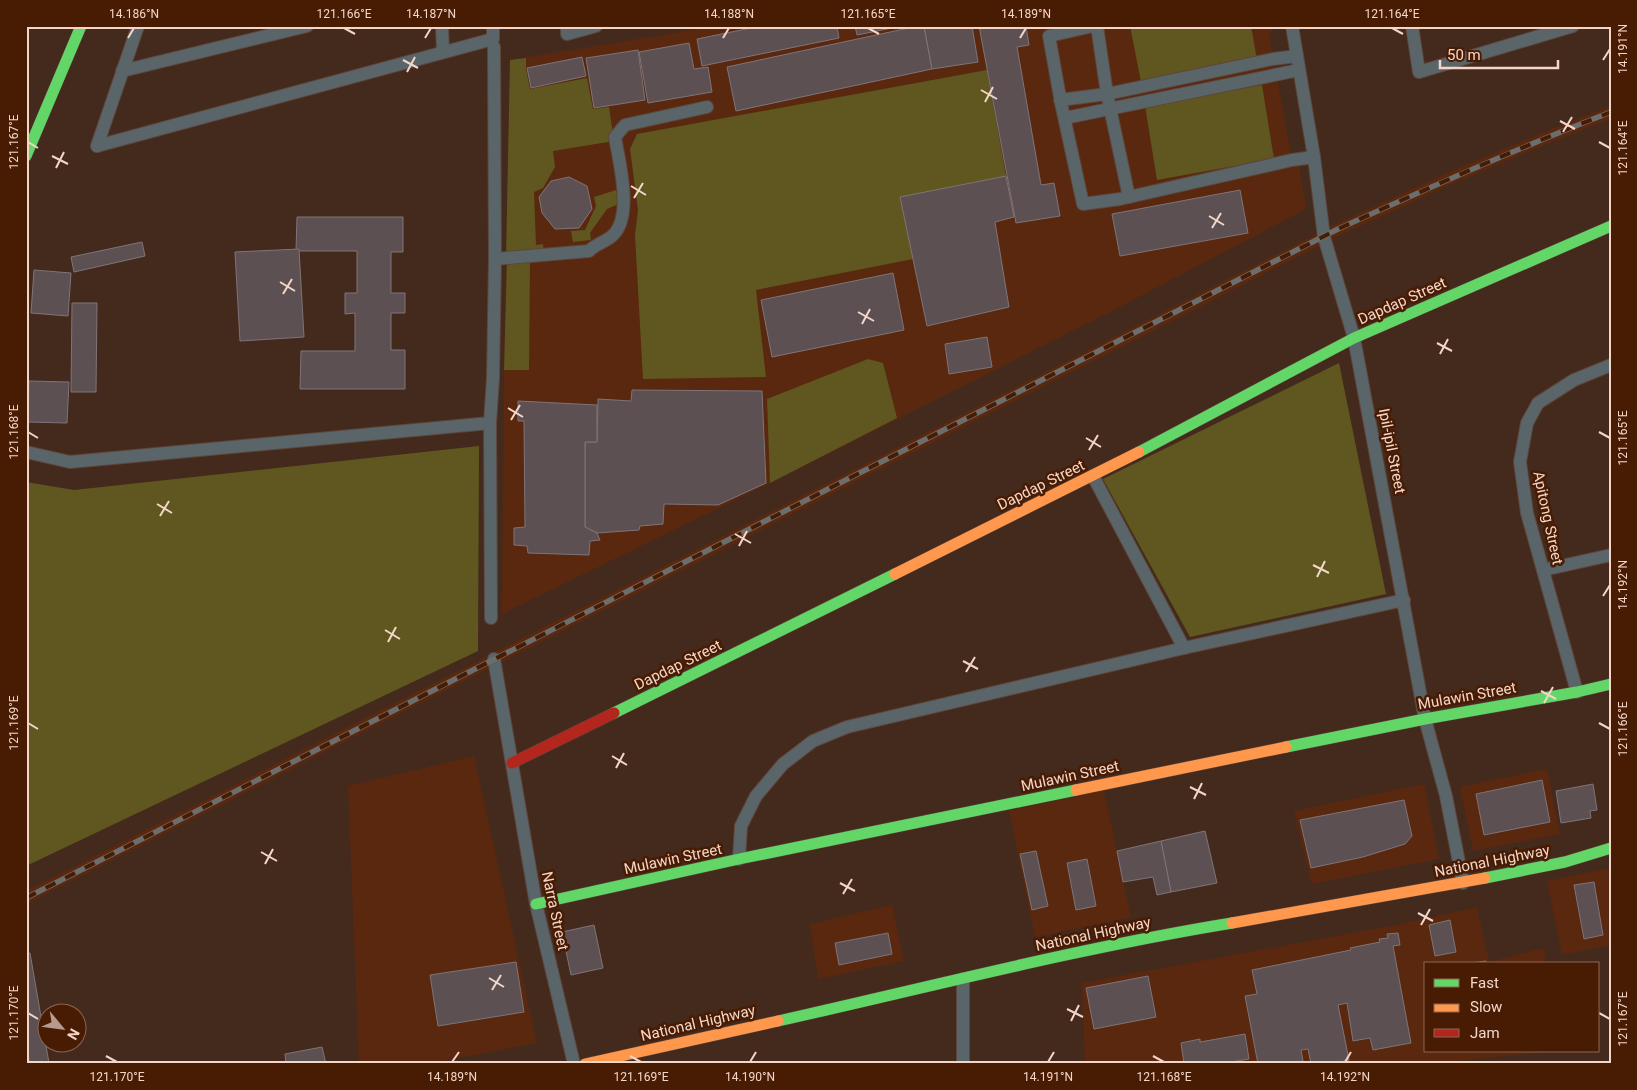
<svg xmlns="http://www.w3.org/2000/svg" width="1637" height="1090" font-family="Roboto,sans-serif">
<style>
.built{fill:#5a280e}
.green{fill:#5f571f}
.building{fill:#5c5053;stroke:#7f7478}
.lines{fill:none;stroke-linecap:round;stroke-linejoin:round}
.street-casing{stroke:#5d463c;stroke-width:14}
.fast-casing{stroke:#5d463c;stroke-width:12}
.slow-casing{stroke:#5d463c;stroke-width:12}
.jam-casing{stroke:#5d463c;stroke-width:12}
.street{stroke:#5a6569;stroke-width:12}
.fast{stroke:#63d668;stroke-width:11}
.slow{stroke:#ff974d;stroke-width:11}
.jam{stroke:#b3261e;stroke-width:11}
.rail-casing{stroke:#6c6e6e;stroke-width:5.5}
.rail{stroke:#481b03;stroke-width:4;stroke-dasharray:11;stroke-linecap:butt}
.ticks{fill:none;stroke:#f4d6c9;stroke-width:2}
.labels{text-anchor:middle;stroke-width:5;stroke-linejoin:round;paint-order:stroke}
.street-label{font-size:15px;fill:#f4d6c9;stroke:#481b03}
.neatline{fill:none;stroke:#f4d6c9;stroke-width:2}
.ticks-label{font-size:12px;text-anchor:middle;fill:#f4d6c9}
</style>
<rect width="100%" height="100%" fill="#442a1d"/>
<!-- built -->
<g class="built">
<polygon points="717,26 1271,26 1272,31 1269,34 1292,160 1293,167 1299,166 1306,209 1112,311 770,483 502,614 504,370 510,60"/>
<polygon points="1611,106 1611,119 1549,143 1445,187 1341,235 26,904 26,891 1336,224 1440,176 1544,132"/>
<polygon points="474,756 537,1043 427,1064 359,1064 348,786"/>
<polygon points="1547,769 1560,834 1473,851 1460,787"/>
<polygon points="1424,784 1439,859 1312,884 1294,811"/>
<polygon points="1104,791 1131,917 1035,937 1009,811"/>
<polygon points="1611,868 1611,945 1562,955 1547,881"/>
<polygon points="892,905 904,961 818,979 810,924"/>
<polygon points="1477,907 1489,962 1544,948 1546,964 1426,964 1426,1051 1556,1051 1427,1064 1085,1064 1082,983 1401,924"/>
</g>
<!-- green -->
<g class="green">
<polygon points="1130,26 1251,26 1257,60 1141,82"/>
<polygon points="526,58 526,69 530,89 587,78 593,109 609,107 614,141 553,151 555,167 543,188 534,192 536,245 543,244 544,254 506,256 510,60"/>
<polygon points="987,70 1006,176 901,197 913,259 756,290 766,377 643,379 635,235 638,210 630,149 637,134"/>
<polygon points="1262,85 1274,159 1157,180 1145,106"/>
<polygon points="616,190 619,204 607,209 590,233 591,240 573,242 571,231 585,230 596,206 594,197"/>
<polygon points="530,260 529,370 504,370 507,261"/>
<polygon points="868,359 883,363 897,418 770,483 767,399"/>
<polygon points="1339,363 1386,594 1190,637 1103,479"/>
<polygon points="479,446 478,651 26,866 26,482 74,490"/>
</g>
<!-- building -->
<g class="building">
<polygon points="761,26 837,26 839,38 702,66 697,39"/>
<polygon points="855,26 902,26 857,35"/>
<polygon points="918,26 924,26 932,69 736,111 727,67"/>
<polygon points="924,26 972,26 978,62 932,69"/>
<polygon points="979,26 1026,26 1029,45 1017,47 1041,185 1054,183 1060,216 1016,223"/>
<polygon points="689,43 694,69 708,67 712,92 648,103 639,52"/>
<polygon points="638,50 645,100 594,108 586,58"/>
<polygon points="582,57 586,76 531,88 527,68"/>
<polygon points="1006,176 1014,217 995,222 1009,307 927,326 900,197"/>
<polygon points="569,177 587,186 592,209 579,228 555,229 542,213 539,197 551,181"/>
<polygon points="1240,190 1248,233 1120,256 1112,214"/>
<polygon points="297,217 403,217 403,252 391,252 391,293 405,293 405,313 391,313 391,350 405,350 405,389 300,389 301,351 355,351 355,313 345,314 345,293 357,293 357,251 296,251"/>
<polygon points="142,242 145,256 74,272 71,257"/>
<polygon points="299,249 304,337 240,341 235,252"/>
<polygon points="34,270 71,273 68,316 31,313"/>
<polygon points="893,273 904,330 772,357 761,300"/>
<polygon points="72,303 97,303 96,392 71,392"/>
<polygon points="987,337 992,367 949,374 945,344"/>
<polygon points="29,381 69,382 67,423 28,422"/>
<polygon points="632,390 762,391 766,483 718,505 664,504 663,524 640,526 639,530 597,533 585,527 585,442 597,442 598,399 631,401"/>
<polygon points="518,401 597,405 597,442 585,442 585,527 597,533 600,540 590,541 589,555 528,553 527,546 514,545 514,528 525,527 524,421 518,421"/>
<polygon points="1542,780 1550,822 1484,835 1476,794"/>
<polygon points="1593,784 1597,810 1590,811 1591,818 1561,823 1556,791"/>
<polygon points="1404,800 1412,836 1405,844 1363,857 1311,868 1300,820"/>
<polygon points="1205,831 1217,883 1171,892 1161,841"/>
<polygon points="1161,841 1171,892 1157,895 1153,877 1123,882 1117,851"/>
<polygon points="1036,851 1048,906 1032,910 1020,854"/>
<polygon points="1087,859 1096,906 1076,910 1067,863"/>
<polygon points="1594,882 1603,935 1584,939 1574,885"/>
<polygon points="1450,920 1456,952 1435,956 1429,925"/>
<polygon points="594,925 603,968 571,975 562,932"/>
<polygon points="888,933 892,954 839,965 835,943"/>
<polygon points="1398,933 1400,945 1393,946 1411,1043 1373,1050 1370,1038 1353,1041 1347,1003 1338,1005 1349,1060 1331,1064 1311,1064 1308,1049 1301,1050 1303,1061 1289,1064 1258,1064 1245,996 1257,994 1252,970 1351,950 1350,948 1380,942 1379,939 1388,938 1387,934"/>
<polygon points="30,953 49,1063 47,1064 30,1064 26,1043 26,954"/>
<polygon points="1486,961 1486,964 1467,964 1471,963"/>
<polygon points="516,962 524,1012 438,1026 430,975"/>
<polygon points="1148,976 1156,1017 1094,1029 1086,988"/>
<polygon points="1245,1034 1249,1059 1220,1064 1184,1064 1181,1043 1200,1039 1200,1042"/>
<polygon points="322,1047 326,1064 286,1064 285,1054"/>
</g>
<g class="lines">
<!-- street casing -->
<g class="street-casing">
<g id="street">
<polyline points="442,26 443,52"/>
<polyline points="567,26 567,34 596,26"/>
<polyline points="1093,26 1049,36 1061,103 1083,204 1120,199 1292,160 1314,157"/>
<polyline points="1097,26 1107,94 1129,197"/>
<polyline points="1292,26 1314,157 1324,237 1354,338 1425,719 1446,796 1463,883"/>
<polyline points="1412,26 1419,72 1573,26"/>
<polyline points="122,71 307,26"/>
<polyline points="1060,100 1107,94 1273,59 1297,56"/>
<polyline points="1065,118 1299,70"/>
<polyline points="97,146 493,39 493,26"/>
<polyline points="97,146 138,26"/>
<path d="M495,259L589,251C596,244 605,242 612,236C634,217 619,162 615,137L625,125L707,107"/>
<polyline points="26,452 70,462 490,423"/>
<polyline points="1093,476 1184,648"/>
<polyline points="1543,570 1611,555"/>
<polyline points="491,618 490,423 493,378 495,259 494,47"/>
<polyline points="494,659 536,904 574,1064"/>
<polyline points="1577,692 1527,513 1520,462 1527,423 1538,403 1574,380 1611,365"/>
<polyline points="739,859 741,826 756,796 783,764 813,741 847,727 1184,648 1404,600"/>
<polyline points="963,1064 963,979"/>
</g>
</g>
<!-- fast casing -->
<g class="fast-casing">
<g id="fast">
<polyline points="26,156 81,26"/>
<polyline points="1139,452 1354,338 1611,226"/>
<polyline points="614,713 895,574"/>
<polyline points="1286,747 1425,719 1577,692 1611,684"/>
<polyline points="1485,878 1565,862 1611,848"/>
<polyline points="536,904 739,859 1076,790"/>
<path d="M778,1021C929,987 1079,948 1232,923"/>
</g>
</g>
<!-- slow casing -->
<g class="slow-casing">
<g id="slow">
<polyline points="895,574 1139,452"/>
<polyline points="1076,790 1286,747"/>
<polyline points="1232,923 1485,878"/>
<polyline points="585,1064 778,1021"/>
</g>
</g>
<!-- jam casing -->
<g class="jam-casing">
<polyline id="jam" points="512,763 614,713"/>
</g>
<!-- street -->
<use href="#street" class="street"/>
<!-- fast -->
<use href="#fast" class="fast"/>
<!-- slow -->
<use href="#slow" class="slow"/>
<!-- jam -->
<use href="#jam" class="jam"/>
<!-- rail casing -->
<g class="rail-casing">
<path id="rail" d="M26,898L1338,229C1428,188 1518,148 1611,112"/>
</g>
<!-- rail -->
<use href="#rail" class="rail"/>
</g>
<!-- ticks -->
<path class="ticks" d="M344,28L355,34M868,28L879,34M1392,28L1403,34M128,38L134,28M425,38L431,28M723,38L729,28M1020,38L1026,28M403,60L418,68M1603,60L1610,49M407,72L415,57M981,90L997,99M985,102L993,87M1560,121L1575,129M1563,132L1572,117M28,142L38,148M1599,142L1610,148M52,156L68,164M56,168L64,152M631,186L646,195M634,198L643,183M1209,216L1224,225M1212,228L1221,213M280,282L295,291M283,294L292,279M858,312L874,321M862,324L870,309M1437,343L1452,351M1440,354L1448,339M508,408L523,417M511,420L520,405M28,432L38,438M1599,432L1610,438M1086,438L1101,447M1089,450L1098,435M157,504L172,513M160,516L169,501M735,534L751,543M739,546L747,531M1313,565L1329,573M1317,577L1325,561M1603,596L1610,585M385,630L400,639M388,642L396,627M963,661L978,669M966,672L975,657M1541,691L1556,699M1544,703L1553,687M28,723L38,729M1599,723L1610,729M612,756L627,765M616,768L624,753M1190,787L1206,795M1194,799L1202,783M261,852L277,861M265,864L273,849M840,883L855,891M843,894L852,879M1418,913L1433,921M1421,925L1430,909M489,978L504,987M492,990L501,975M1067,1009L1083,1017M28,1013L38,1019M1599,1013L1610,1019M1071,1021L1079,1005M106,1056L117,1062M630,1056L641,1062M1153,1056L1164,1062M452,1062L459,1052M750,1062L756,1052M1048,1062L1054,1052M1345,1062L1351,1052"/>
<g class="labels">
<!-- street labels -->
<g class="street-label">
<text transform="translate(1402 301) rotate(-24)" y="5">Dapdap Street</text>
<text transform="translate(1392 451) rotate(79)" y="5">Ipil-ipil Street</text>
<text transform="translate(1041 485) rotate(-26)" y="5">Dapdap Street</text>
<text transform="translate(1548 518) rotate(78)" y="5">Apitong Street</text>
<text transform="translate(678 665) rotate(-26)" y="5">Dapdap Street</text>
<text transform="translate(1467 696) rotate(-10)" y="5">Mulawin Street</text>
<text transform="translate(1070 776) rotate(-12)" y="5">Mulawin Street</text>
<text transform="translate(673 859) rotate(-12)" y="5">Mulawin Street</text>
<text transform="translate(1492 861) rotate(-11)" y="5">National Highway</text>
<text transform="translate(555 911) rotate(78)" y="5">Narra Street</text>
<text transform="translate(1093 934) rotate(-12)" y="5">National Highway</text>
<text transform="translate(698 1023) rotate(-13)" y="5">National Highway</text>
</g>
</g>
<!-- border -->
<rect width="1637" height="1090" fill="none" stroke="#481b03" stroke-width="55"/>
<!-- legend -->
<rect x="1424" y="962" width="175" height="90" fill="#481b03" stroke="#8d6652"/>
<rect x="1434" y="979" width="25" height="8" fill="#63d668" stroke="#8d6652"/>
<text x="1470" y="988" font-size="15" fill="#f4d6c9">Fast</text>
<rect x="1434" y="1004" width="25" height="8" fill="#ff974d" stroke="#8d6652"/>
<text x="1470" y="1012" font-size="15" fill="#f4d6c9">Slow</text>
<rect x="1434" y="1029" width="25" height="8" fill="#b3261e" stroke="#8d6652"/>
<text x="1470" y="1038" font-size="15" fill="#f4d6c9">Jam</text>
<!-- north arrow -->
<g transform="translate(62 1028) rotate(119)"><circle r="24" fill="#481b03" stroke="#8d6652"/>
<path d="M0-4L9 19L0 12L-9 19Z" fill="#b69a8d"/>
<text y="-8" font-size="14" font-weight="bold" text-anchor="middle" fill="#f4d6c9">N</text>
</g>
<!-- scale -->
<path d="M1440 60v8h118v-8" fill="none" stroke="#f4d6c9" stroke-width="2.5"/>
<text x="1447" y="60" font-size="15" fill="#f4d6c9" stroke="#481b03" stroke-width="4" paint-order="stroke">50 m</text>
<rect x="28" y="28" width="1582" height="1034" class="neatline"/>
<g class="ticks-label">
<text x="134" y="18">14.186°N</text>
<text x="344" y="18">121.166°E</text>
<text x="431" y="18">14.187°N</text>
<text x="729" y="18">14.188°N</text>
<text x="868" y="18">121.165°E</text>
<text x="1026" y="18">14.189°N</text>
<text x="1392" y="18">121.164°E</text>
<text transform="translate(1623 49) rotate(-90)" y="4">14.191°N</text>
<text transform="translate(14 142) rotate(-90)" y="4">121.167°E</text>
<text transform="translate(1623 148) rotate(-90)" y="4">121.164°E</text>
<text transform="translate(14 432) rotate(-90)" y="4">121.168°E</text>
<text transform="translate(1623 438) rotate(-90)" y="4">121.165°E</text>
<text transform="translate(1623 585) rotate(-90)" y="4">14.192°N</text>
<text transform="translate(14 723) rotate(-90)" y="4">121.169°E</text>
<text transform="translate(1623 729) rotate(-90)" y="4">121.166°E</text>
<text transform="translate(14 1013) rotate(-90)" y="4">121.170°E</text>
<text transform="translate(1623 1019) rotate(-90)" y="4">121.167°E</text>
<text x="117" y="1081">121.170°E</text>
<text x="452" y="1081">14.189°N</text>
<text x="641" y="1081">121.169°E</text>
<text x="750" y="1081">14.190°N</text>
<text x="1048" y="1081">14.191°N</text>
<text x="1164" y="1081">121.168°E</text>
<text x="1345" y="1081">14.192°N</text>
</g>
</svg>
